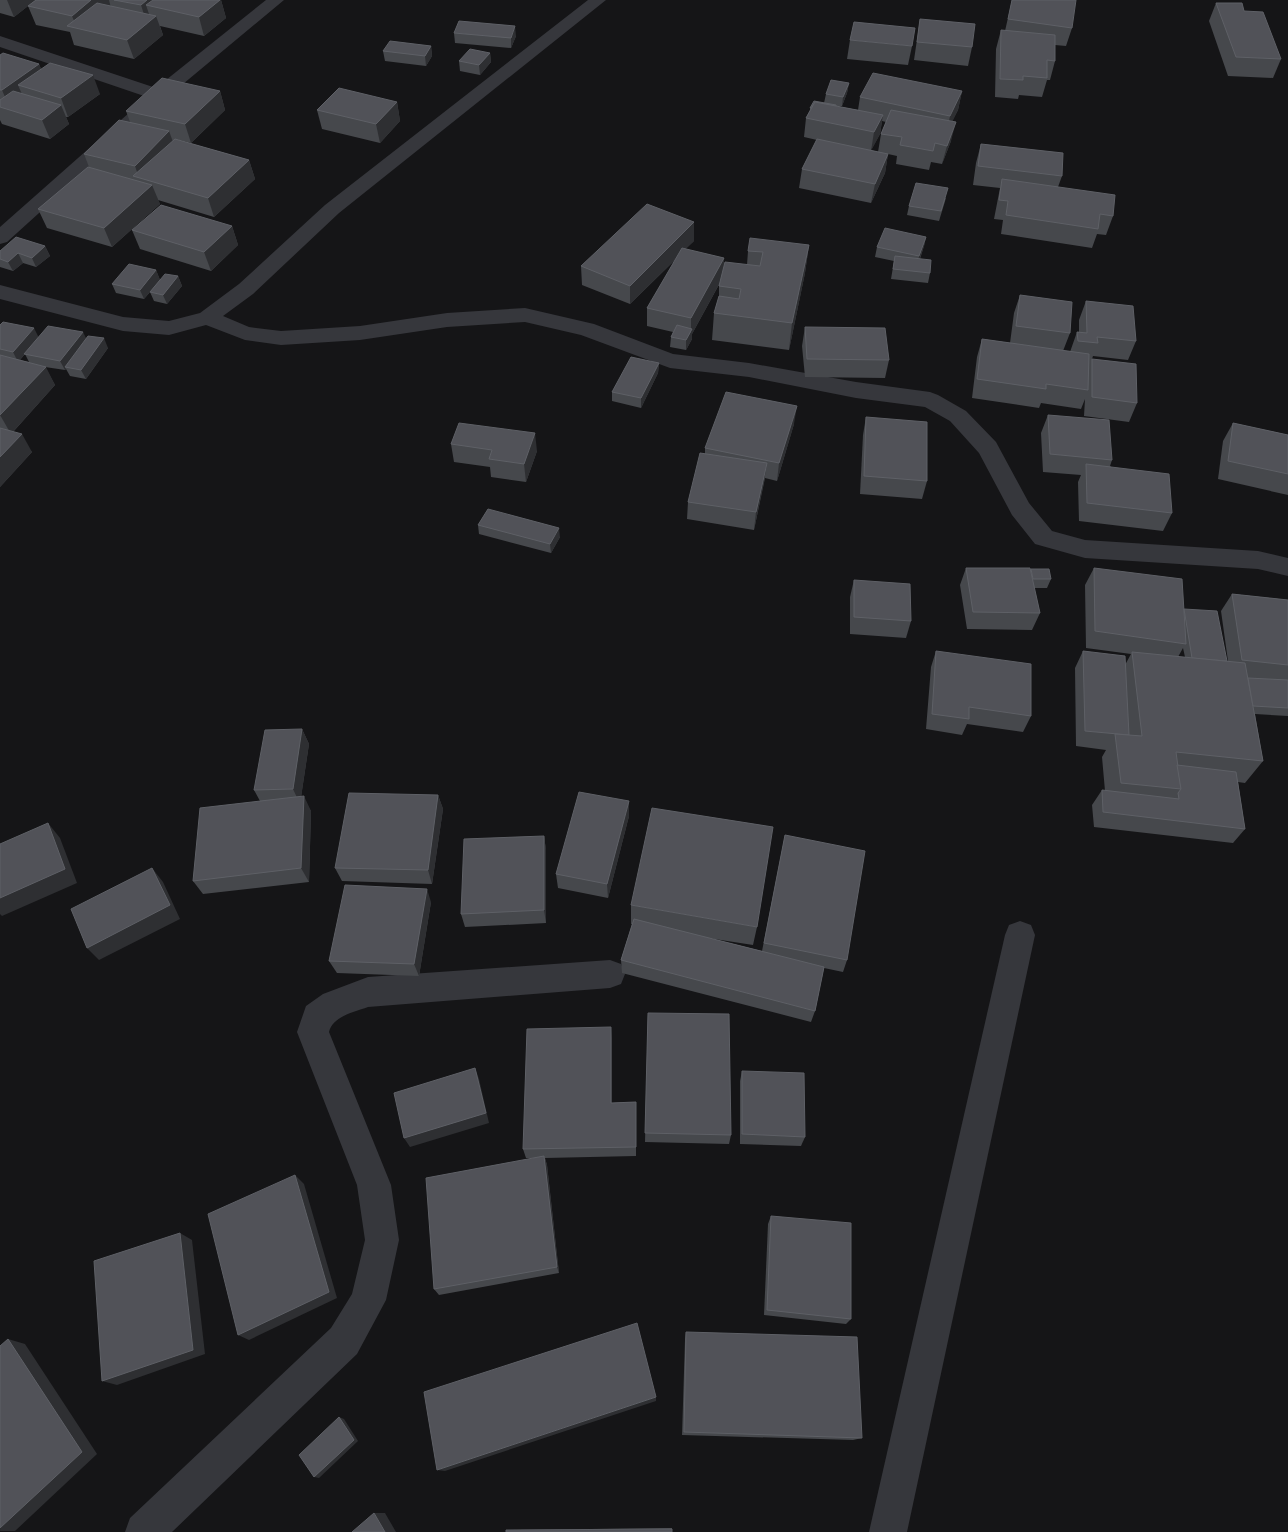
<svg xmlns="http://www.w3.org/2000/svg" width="1288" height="1532" font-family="'Exo 2',sans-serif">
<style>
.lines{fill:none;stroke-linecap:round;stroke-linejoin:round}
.street{fill:#36373c;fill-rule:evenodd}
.wall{fill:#46484c;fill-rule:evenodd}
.shaded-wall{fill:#2e2f32}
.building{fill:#515258;stroke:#5e6066}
</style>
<rect width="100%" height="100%" fill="#151517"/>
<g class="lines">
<!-- street -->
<g class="street">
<polygon points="266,0 284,0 165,99 7,242 0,244 0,227 147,97 0,47 0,36 156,88"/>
<polygon points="588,0 606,0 339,213 253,294 223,316 249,327 281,331 360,326 447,313 525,308 594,324 673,354 749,363 856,382 930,392 938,395 966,411 996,442 1029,503 1052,531 1085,540 1258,551 1288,558 1288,576 1258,569 1085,558 1035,544 1012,515 979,453 950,421 925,407 856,398 749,377 670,368 581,335 525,322 447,327 360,340 281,345 245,340 206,325 169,335 123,331 0,299 0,285 123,317 169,321 200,313 239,284 325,205"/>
<polygon points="1020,921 1031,925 1035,935 907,1532 869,1532 1005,935 1009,925"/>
<path d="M610,960L621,964L625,974L621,984L610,988L368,1007C354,1012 333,1016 329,1032L391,1185L399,1240L386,1300L357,1354L172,1532H125L130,1518L331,1328L352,1294L365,1240L357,1185L297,1032L306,1006L323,994L368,977Z"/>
</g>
</g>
<!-- wall -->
<g class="wall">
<polygon points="0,0 221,0 226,18 204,36 160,26 163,35 134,59 74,45 70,32 36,25 28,6 14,17 0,13"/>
<polygon points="1012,0 1072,28 1066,46 1055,45 1055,61 1050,80 1047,80 1042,97 1019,95 1018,99 995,97 996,49 1001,30 1005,31"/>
<polygon points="1216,3 1244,11 1281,59 1273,78 1228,76 1209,21"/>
<polygon points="920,19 972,47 968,66 914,60"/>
<polygon points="454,33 516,36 511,48 455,43"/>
<polygon points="850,40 912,46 908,65 847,59"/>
<polygon points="431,46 432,56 426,66 385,61 383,51"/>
<polygon points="490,53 491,62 480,75 460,71 459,61"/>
<polygon points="0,55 39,64 41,69 100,94 68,117 66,117 69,124 50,139 2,124 0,120"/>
<path d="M849,83L847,93L842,106H836L858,110L860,97L962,91L958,110L952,121L951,141L942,164L931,162L929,170L896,164L897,156L888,154L885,173L871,203L799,188L802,169L817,140L804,137L806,118L810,110V108L824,103L826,94ZM882,121L886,122L881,134L878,152L871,150L880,134Z"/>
<polygon points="220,91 225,110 191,143 175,139 249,160 255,179 214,217 158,200 160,204 112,247 47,228 38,209 89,167 84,154 130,122 126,111"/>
<polygon points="397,102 400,121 380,143 322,129 317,110"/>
<polygon points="981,144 1062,176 1058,187 1113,216 1106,235 1097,234 1092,248 1001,234 1003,220 994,219 1000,188 973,185 976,163"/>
<polygon points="946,198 939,221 907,215 909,206"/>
<polygon points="232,226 238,245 211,271 140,249 132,230"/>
<polygon points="926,237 924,246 920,259 930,273 928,283 891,279 894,261 875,257 877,247"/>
<polygon points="694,241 685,249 724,258 723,270 747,265 748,251 809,245 805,273 789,350 712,340 714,313 719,297 719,286 721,281 692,334 692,339 686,350 670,347 671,337 673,332 647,326 647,308 677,258 630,304 582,285 581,266"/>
<polygon points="45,246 50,256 36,267 23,263 13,271 0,267 0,251"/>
<polygon points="156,270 160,280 178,276 182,286 167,304 154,301 150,292 144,299 116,293 112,284"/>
<polygon points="1020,295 1070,333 1063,351 1070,352 1077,332 1079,332 1079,320 1086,301 1136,341 1128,360 1093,356 1092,359 1137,403 1129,422 1084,416 1085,399 1081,409 1041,403 1039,408 972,398 977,357 982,339 1010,343 1014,313"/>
<path d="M0,325L38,338H86L108,348L86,379L70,376L66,369L65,370L45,367L55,385L13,432L32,452L0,487ZM25,354L29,362L20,360Z"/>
<polygon points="805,327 889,360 885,378 805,377 802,346"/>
<polygon points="659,363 658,373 641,408 612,401 612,392"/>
<polygon points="1048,415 1112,460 1110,466 1172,513 1163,531 1079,521 1078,482 1081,475 1043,472 1041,433"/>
<polygon points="866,417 927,481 922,499 860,494 863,435"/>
<polygon points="1233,423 1288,435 1288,495 1218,479 1223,441"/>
<polygon points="794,424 777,481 765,478 754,530 687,519 688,502 705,454 705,448"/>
<polygon points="451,444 537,451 526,482 491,477 490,467 454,462"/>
<polygon points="478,525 560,537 551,553 479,534"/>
<polygon points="966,568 1031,569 1051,579 1047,588 1034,588 1040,613 1032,630 967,629 960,585"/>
<path d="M1094,568L1184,609L1227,661H1228L1221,611L1232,594L1288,600V716L1255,714L1263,761L1245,783L1238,782L1245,829L1233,843L1094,827L1092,805L1102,790L1105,791L1102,757L1106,750L1076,746L1075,668L1083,651L1125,665L1131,654L1086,648L1085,585ZM1183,648L1185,657H1178Z"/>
<polygon points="854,580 911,621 906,638 850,634 850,597"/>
<polygon points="936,651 1031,716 1023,732 967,724 962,735 926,729 931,667"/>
<polygon points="302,729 309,744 301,797 311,811 309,882 203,894 193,881 260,801 254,790"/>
<polygon points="438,795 443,809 432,884 342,881 335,868"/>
<polygon points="629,816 608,898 558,888 556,874"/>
<polygon points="785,835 847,960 843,972 824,968 815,1011 811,1022 622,973 621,960 632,924 631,924 631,905 757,927 753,945 708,938 762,951"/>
<polygon points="544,836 546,850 546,923 465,927 461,914"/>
<polygon points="431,902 419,976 337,973 329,961"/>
<polygon points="648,1013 731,1135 729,1144 645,1142"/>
<polygon points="612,1038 612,1103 636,1102 636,1156 545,1158 547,1165 559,1273 439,1295 434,1289 536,1158 526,1158 523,1149"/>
<polygon points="742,1071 805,1137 801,1146 740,1144 740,1081"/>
<polygon points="771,1216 851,1319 846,1324 764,1315 768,1224"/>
<polygon points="686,1332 862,1438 853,1440 682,1435 685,1339"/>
<polygon points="672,1528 672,1529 506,1530 510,1530"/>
</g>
<!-- shaded-wall -->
<g class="shaded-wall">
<polygon points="7,0 36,0 14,17"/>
<polygon points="91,0 109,0 111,8 77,28 72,16"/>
<polygon points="147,0 171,0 146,5 151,20 156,16 163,35 134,59 127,40 147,24 141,5"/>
<polygon points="220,0 221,0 226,18 204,36 199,17"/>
<polygon points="515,26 516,36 511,48 511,38"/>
<polygon points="431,46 432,56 426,66 425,56"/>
<polygon points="490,53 491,62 480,75 479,65"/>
<polygon points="39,64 47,83 18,85 24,99 10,109 2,90"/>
<polygon points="93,75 100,94 68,117 61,98"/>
<polygon points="849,83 847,93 842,106 843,97"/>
<polygon points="220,91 225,110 191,143 185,124"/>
<polygon points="962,91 958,110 946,135 950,116"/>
<polygon points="397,102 400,121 380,143 376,124"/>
<polygon points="61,105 69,124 50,139 42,120"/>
<polygon points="883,115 880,134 871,151 874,132"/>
<polygon points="956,122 951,141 942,164 947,146"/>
<polygon points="169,131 176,150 139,178 135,166"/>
<polygon points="888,154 885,173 871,203 875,184"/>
<polygon points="249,160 255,179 214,217 208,198"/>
<polygon points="152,185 160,204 112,247 104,228"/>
<polygon points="694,222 694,241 630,304 630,286"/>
<polygon points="232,226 238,245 211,271 204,252"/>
<polygon points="926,237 924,246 917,266 919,256"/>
<polygon points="809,245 805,273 789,350 792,323"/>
<polygon points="45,246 50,256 36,267 32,258"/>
<polygon points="18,253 23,263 13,271 8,262"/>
<polygon points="724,258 723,277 692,334 692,339 686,350 686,340 691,332 691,318"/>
<polygon points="156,270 160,280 144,299 140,290"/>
<polygon points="178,276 182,286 167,304 163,295"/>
<polygon points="34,328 39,338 18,362 13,352"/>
<polygon points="83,332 88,342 65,367 66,369 65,370 60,361"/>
<polygon points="104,338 108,348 86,379 81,370"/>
<polygon points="659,363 658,373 641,408 641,398"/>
<polygon points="46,367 55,385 11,434 0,415"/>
<polygon points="797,406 794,424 777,481 779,463"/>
<polygon points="535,433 537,451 526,482 524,464"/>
<polygon points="22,434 32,452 0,487 0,457"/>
<polygon points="767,463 764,481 754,530 756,512"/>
<polygon points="559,528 560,537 551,553 550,544"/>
<polygon points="302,729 309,744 300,804 293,789"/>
<polygon points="438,795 443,809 432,884 428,870"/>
<polygon points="304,796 311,811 309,882 301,868"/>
<polygon points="629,801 629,816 608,898 607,884"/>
<polygon points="48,823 60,838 77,883 2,916 0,914 0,898"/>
<polygon points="544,836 546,850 546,923 544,910"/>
<polygon points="152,868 163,882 180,919 99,960 87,948"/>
<polygon points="427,889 431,902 419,976 414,964"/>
<polygon points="611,1027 612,1038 612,1113 611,1103"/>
<polygon points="475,1068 479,1079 489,1123 410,1147 404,1138"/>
<polygon points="544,1156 547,1165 559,1273 557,1267"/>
<polygon points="295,1175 304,1184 337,1298 249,1340 238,1335"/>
<polygon points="180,1233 192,1240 205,1354 117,1385 102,1381"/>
<polygon points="8,1339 25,1344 97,1454 15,1531 0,1531"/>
<polygon points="656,1397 656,1401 445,1471 437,1470"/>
<polygon points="339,1417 344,1419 358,1441 319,1478 314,1477"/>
<polygon points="374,1513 385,1513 396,1532 385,1532"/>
</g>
<!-- building -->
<g class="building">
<polygon points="36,0 91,0 72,16 28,6"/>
<polygon points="114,0 147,0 141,5"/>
<polygon points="153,0 220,0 199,17 146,5"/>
<polygon points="1012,0 1076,0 1072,28 1008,19"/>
<polygon points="97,3 156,16 127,40 67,26"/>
<polygon points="1216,3 1242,3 1244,11 1263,12 1281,59 1236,57"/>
<polygon points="920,19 975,24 972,47 917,42"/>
<polygon points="459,21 515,26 511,38 454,33"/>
<polygon points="854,22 915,28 912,46 850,40"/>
<polygon points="1001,30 1055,35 1055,61 1047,60 1047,78 1023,76 1023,80 1000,79"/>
<polygon points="390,41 431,46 425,56 383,51"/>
<polygon points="470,49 490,53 479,65 459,61"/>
<polygon points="3,53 39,64 2,90 0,90 0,55"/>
<polygon points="50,63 93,75 61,98 18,85"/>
<polygon points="873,73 962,91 950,116 860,97"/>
<polygon points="162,78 220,91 185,124 126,111"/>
<polygon points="831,80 849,83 843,97 826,94"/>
<polygon points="339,88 397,102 376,124 317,110"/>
<polygon points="13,91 61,105 42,120 0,107 0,100"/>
<polygon points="814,101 836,105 836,106 815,102 811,108 810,108"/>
<polygon points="815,102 883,115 874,132 806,118"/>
<polygon points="891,110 956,122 947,146 935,143 933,151 900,145 902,137 881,134"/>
<polygon points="119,120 169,131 135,166 84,154"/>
<polygon points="175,139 249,160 208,198 133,176"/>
<polygon points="817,139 888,154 875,184 802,169"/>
<polygon points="981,144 1063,153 1062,176 978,166"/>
<polygon points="88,167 152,185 104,228 38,209"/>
<polygon points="1002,179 1115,195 1113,216 1100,214 1098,229 1006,215 1008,201 999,200"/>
<polygon points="916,183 948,188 941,211 909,206"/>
<polygon points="647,204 694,222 630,286 581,266"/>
<polygon points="161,205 232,226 204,252 132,230"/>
<polygon points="885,228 926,237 919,256 877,247"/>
<polygon points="16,237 45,246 32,258 18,253 8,262 0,259 0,251"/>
<polygon points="750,238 809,245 792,323 714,313 719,296 739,299 741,289 719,286 725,262 760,266 763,252 748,251"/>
<polygon points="682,248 724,258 691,318 647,308"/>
<polygon points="895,256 931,260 930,273 893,269"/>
<polygon points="129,264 156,270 140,290 112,284"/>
<polygon points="165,274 178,276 163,295 150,292"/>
<polygon points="1020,295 1072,302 1070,333 1016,326"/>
<polygon points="1086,301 1133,306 1136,341 1097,337 1098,343 1078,341 1077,332 1087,333"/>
<polygon points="3,322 34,328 13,352 0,349 0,325"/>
<polygon points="677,325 692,329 686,340 671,337"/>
<polygon points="48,326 83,332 60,361 24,354"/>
<polygon points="805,327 885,328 889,360 807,359"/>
<polygon points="88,336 104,338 81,370 65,367"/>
<polygon points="982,339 1089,354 1088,390 1046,384 1046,389 977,379"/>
<polygon points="0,355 46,367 0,415"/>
<polygon points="631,357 659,363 641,398 612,392"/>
<polygon points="1092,359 1136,364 1137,403 1092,397"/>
<polygon points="726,392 797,406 779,463 705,448"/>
<polygon points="1048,415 1109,420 1112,460 1050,454"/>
<polygon points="866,417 927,422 927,481 864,476"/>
<polygon points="459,423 535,433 524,464 489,459 492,450 451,444"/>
<polygon points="1233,423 1288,435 1288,474 1228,461"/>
<polygon points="0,428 22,434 0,457"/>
<polygon points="700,453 767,463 756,512 688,502"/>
<polygon points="1086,464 1169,474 1172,513 1087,503"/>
<polygon points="488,509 559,528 550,544 478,525"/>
<polygon points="966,568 1030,568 1040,613 973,612"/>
<polygon points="1094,568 1182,579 1186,644 1095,631"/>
<polygon points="1031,569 1049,569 1051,579 1033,579"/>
<polygon points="854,580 910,584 911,621 854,617"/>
<polygon points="1232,594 1288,600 1288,665 1242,660"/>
<polygon points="1184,609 1217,611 1227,661 1192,658"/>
<polygon points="936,651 1031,664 1031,716 969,707 969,719 932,714"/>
<polygon points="1083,651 1125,656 1129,735 1085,731"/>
<polygon points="1132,652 1245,663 1263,761 1176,752 1181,789 1121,783 1115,734 1142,736"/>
<polygon points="1248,678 1288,680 1288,708 1253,706"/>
<polygon points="302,729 293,789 254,790 265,730"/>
<polygon points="1177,765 1236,772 1245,829 1103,812 1102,790 1179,799 1178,793 1181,789"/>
<polygon points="579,792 629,801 607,884 556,874"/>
<polygon points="349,793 438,795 428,870 335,868"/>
<polygon points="304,796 301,868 193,881 200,808"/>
<polygon points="652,808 773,827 757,927 631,905"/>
<polygon points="48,823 65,869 0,898 0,844"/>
<polygon points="785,835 865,851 847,960 764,943"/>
<polygon points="544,836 544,910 461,914 464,839"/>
<polygon points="152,868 170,905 87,948 71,909"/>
<polygon points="345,885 427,889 414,964 329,961"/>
<polygon points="634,919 824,967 815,1011 621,960"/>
<polygon points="648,1013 729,1014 731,1135 645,1133"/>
<polygon points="611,1027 611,1103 636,1102 636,1147 523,1149 527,1029"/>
<polygon points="475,1068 486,1113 404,1138 394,1093"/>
<polygon points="742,1071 804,1073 805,1137 742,1134"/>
<polygon points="544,1156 557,1267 434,1289 426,1178"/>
<polygon points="295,1175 329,1292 238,1335 208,1214"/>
<polygon points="771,1216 851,1223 851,1319 767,1310"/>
<polygon points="180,1233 193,1350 102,1381 94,1261"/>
<polygon points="637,1323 656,1397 437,1470 424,1392"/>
<polygon points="686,1332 857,1337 862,1438 684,1432"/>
<polygon points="8,1339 82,1452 0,1528 0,1346"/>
<polygon points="339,1417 354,1440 314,1477 299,1455"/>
<polygon points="374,1513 385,1532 352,1532"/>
<polygon points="672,1529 672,1532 506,1532 506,1530"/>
</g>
</svg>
